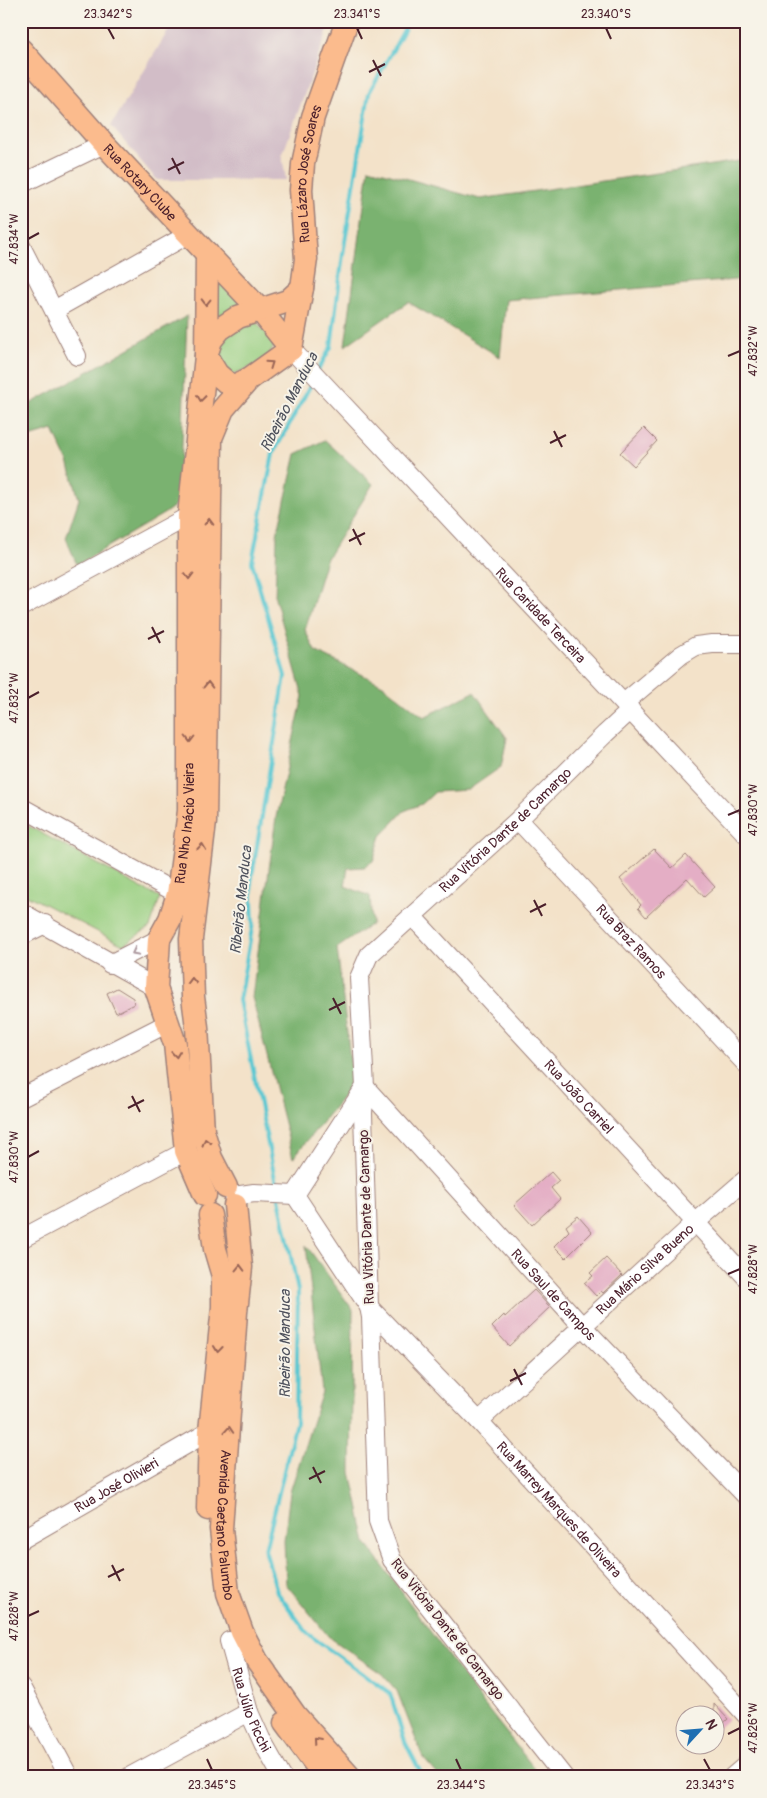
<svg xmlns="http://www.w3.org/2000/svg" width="767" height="1798" font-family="Pangolin,sans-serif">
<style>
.industrial{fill:#d2bdc7}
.green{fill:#99cf81;stroke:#727756}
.forest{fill:#7ab26f;stroke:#62684d}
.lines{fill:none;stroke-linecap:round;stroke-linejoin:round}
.stream{stroke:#5bc8d2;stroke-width:4}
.building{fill:#e4aec5}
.minor-casing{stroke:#9e807a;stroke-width:20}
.major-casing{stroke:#9e807a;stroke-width:25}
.minor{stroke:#fff;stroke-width:18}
.major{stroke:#fbbb8d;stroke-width:22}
.oneway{stroke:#9a6557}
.oneway2{stroke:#ae9aa0}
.ticks{fill:none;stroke:#4a1f2b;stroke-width:2}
.labels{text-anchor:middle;stroke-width:4;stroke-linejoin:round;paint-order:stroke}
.street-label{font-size:14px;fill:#4a1f2b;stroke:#f7f3e8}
.water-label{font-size:15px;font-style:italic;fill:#4f525d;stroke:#f7f3e8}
.neatline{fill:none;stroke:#4a1f2b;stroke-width:2}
.ticks-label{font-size:12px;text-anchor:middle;fill:#4a1f2b}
</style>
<rect width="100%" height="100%" fill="#f7f3e8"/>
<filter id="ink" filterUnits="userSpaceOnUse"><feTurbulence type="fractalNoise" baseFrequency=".02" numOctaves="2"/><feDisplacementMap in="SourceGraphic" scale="10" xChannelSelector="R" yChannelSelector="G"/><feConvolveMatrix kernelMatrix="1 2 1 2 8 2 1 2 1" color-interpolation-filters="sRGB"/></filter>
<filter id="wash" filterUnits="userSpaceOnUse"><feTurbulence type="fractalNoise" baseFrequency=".0096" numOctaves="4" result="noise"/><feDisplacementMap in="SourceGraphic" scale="20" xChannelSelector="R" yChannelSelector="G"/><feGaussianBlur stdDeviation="1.12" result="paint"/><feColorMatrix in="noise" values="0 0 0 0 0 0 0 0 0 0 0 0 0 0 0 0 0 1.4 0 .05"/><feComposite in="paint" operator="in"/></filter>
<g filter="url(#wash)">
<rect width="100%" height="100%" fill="#f3e2c9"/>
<!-- industrial -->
<polygon class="industrial" points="174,21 331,21 282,156 286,180 157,180 111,126"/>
<!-- green -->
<g class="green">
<polygon points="216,273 246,306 213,329"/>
<path d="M255,321L275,343C270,361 247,369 232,375L217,363L219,342L232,328Z"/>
<polygon points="21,822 160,898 150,927 123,945 21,892"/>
</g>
<!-- forest -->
<g class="forest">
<polygon points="746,160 746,279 506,300 500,357 408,302 345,346 369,168 480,199"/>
<polygon points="187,316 180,498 176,505 165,513 77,565 66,538 79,499 68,462 53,430 23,439 21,441 21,409"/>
<polygon points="325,440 373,484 326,560 305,630 315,651 383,685 424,717 474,692 507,738 501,767 468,790 435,792 422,804 404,811 381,836 373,861 364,867 348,868 345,886 370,896 372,924 337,948 353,1084 293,1158 252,997 276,817 303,696 275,598 277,535 296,454"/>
<polygon points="306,1245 353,1310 351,1472 366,1543 475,1693 541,1777 440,1777 423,1758 397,1691 382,1674 329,1637 286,1584 284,1540 290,1492 322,1392"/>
</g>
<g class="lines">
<!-- stream -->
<g class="stream">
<polyline points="318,370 331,347 343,254 369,93 409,21"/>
<polyline points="277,1189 239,1000 253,923 251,882 285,676 252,562 273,454 314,379"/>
<polyline points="279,1198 298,1291 296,1422 265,1550 277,1592 308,1634 390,1693 405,1742 423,1777"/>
</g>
</g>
<g id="blocks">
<!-- building -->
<g class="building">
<polygon points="644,428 657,441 634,466 620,453"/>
<polygon points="654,849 672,868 686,855 715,887 704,897 687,878 646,917 638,908 641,905 620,879"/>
<polygon points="117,988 133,998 134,1004 116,1013 107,993"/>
<polygon points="551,1172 559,1181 551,1188 560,1199 532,1225 514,1205"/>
<polygon points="578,1216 592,1232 566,1258 554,1246 569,1231 566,1226"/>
<polygon points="606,1258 622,1275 603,1293 601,1291 596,1296 584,1283 593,1276 590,1273"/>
<polygon points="534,1290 550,1307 509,1346 492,1327 504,1315 505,1317"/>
<polygon points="714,1704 728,1719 714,1732"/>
</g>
</g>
</g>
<g filter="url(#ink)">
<use href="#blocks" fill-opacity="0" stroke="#9e807a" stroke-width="1"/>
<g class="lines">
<!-- minor casing -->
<g class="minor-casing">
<g id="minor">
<polyline points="21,184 104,144"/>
<polyline points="21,246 77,356"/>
<polyline points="54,310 189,234"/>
<path id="s1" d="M291,349L746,834"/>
<polyline points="21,607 189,516"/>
<polyline points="624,703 681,655 696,646 712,644 746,644"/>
<polyline points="21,807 178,894"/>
<path id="s2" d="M518,820L746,1064"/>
<polyline points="21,912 156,988"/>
<path id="s3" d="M412,916L746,1277"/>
<polyline points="21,936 45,924"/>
<polyline points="110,964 159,939"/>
<polyline points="21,1098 168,1023"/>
<path id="s4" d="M295,1195L369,1307L479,1421L746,1715"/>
<path id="s5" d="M295,1195L365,1087L582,1326L746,1496"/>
<polyline points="234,1196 254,1193 295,1195"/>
<polyline points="21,1239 186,1151"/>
<path id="s6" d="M479,1421L695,1223L746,1179"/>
<path id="s7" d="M21,1540L210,1431"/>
<path id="s8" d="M229,1641L249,1712L263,1743L282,1777"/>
<polyline points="21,1687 69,1777"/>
<polyline points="129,1777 249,1712"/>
<path id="s9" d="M564,1777L392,1560L378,1521L371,1317L369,1307L363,1113L365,1087L359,978L369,955L518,820L605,734L631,710"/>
<polyline points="732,1777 746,1765"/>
</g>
</g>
<!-- major casing -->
<g class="major-casing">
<g id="major">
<path id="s10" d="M21,50L104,144L261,311L291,349"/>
<polyline points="207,353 211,340 220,329 238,317 288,301 302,288"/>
<polyline points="206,356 217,374 232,387 249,379"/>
<path id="s11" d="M226,1187L211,1158L203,1131L197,1027L193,997L191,939L205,822L211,438L223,409L249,379L291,349L302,288L306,259L301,190L303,164L313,117L347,21"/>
<path id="s12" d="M205,1195L186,1151L175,1044L156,988L159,939L170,919L178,894L189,811V516L206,356L207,253"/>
<path id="s13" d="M235,1205L241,1267L236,1312L221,1529L228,1593L242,1632L257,1661L295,1715L350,1777"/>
<polyline points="208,1509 210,1431 223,1307 223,1276 215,1249 210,1215"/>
<polyline points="285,1723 325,1777"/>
</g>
</g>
<!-- minor -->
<use href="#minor" class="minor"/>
<!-- major -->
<use href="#major" class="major"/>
</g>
<!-- one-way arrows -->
<defs><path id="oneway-chevron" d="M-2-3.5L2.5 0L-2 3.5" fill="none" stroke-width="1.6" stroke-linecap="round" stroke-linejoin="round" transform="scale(1.25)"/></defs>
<g class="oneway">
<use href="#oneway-chevron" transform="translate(206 302) rotate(91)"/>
<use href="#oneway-chevron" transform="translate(270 364) rotate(-35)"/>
<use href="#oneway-chevron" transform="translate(201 398) rotate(97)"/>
<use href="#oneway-chevron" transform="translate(209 522) rotate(-89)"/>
<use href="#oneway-chevron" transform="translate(189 576) rotate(90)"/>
<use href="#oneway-chevron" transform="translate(208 685) rotate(-89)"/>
<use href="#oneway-chevron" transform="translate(190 739) rotate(90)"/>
<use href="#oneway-chevron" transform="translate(202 847) rotate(-84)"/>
<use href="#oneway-chevron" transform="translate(192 981) rotate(-92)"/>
<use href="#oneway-chevron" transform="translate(176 1054) rotate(84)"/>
<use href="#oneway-chevron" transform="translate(206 1142) rotate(-106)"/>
<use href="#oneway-chevron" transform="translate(240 1268) rotate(-89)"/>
<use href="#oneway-chevron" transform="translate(218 1349) rotate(96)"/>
<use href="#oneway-chevron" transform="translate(229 1430) rotate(-86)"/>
<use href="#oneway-chevron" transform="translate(317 1740) rotate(-131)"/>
</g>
<use class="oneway2" href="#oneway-chevron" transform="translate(135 952) rotate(153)"/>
</g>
<!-- ticks -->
<path class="ticks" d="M108,28L114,39M357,28L362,39M606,28L611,39M373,60L381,76M369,72L385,64M172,158L180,174M168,170L184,162M28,239L39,233M728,356L740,351M554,431L562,447M550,443L566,435M353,529L361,545M349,541L365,533M152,627L160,643M148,639L164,631M28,698L39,692M728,815L740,810M534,900L542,916M530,912L546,904M333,998L341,1014M329,1010L345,1002M132,1096L140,1112M128,1108L144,1100M28,1157L39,1151M728,1274L740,1269M514,1369L522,1385M510,1381L526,1373M313,1467L321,1483M309,1479L325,1471M112,1565L120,1581M108,1577L124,1569M28,1616L39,1611M728,1734L740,1728M207,1759L212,1770M456,1759L461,1770M704,1759L710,1770"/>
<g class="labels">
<!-- street labels -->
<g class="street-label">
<text dy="5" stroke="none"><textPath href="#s11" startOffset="1055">Rua Lázaro José Soares</textPath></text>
<text dy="5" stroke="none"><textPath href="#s10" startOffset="178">Rua Rotary Clube</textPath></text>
<text dy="5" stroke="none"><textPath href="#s1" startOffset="365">Rua Caridade Terceira</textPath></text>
<text dy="5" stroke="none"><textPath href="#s12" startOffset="384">Rua Nho Inácio Vieira</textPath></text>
<text dy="5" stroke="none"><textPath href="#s9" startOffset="1072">Rua Vitória Dante de Camargo</textPath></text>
<text dy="5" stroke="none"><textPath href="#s2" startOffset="166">Rua Braz Ramos</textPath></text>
<text dy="5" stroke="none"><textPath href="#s3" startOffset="246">Rua João Carriel</textPath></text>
<text transform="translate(366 1217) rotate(-92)" y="5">Rua Vitória Dante de Camargo</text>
<text dy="5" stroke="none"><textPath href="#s6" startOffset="225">Rua Mário Silva Bueno</textPath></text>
<text dy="5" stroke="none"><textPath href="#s5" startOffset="409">Rua Saul de Campos</textPath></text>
<text dy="5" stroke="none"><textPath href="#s7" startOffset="110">Rua José Olivieri</textPath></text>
<text dy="5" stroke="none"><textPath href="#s4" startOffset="412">Rua Marrey Marques de Oliveira</textPath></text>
<text dy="5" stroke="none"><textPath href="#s13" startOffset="321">Avenida Caetano Palumbo</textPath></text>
<text transform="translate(448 1629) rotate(52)" y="5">Rua Vitória Dante de Camargo</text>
<text dy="5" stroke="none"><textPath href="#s8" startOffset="72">Rua Júlio Picchi</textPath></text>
</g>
<!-- water labels -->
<g class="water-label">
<text transform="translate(289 402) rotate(-63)" y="5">Ribeirão Manduca</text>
<text transform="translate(241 900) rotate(-84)" y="5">Ribeirão Manduca</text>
<text transform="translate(285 1344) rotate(-90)" y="5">Ribeirão Manduca</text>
</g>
</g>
<!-- margin -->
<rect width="767" height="1798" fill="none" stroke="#f7f3e8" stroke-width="55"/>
<!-- north arrow -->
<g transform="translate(700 1730) rotate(64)"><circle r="24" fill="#f7f3e8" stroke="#b29e9c"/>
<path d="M0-4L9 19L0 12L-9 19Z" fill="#1f6fb2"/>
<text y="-8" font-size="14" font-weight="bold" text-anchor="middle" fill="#4a1f2b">N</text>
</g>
<rect x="28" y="28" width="712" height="1742" class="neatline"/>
<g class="ticks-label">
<text x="108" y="18">23.342°S</text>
<text x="357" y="18">23.341°S</text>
<text x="606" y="18">23.340°S</text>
<text transform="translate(14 239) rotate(-90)" y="4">47.834°W</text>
<text transform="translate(753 351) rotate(-90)" y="4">47.832°W</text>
<text transform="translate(14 698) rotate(-90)" y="4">47.832°W</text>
<text transform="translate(753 810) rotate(-90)" y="4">47.830°W</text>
<text transform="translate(14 1157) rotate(-90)" y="4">47.830°W</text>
<text transform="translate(753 1269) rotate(-90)" y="4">47.828°W</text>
<text transform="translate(14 1616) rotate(-90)" y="4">47.828°W</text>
<text transform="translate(753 1728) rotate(-90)" y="4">47.826°W</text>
<text x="212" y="1789">23.345°S</text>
<text x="461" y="1789">23.344°S</text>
<text x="710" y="1789">23.343°S</text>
</g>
</svg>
